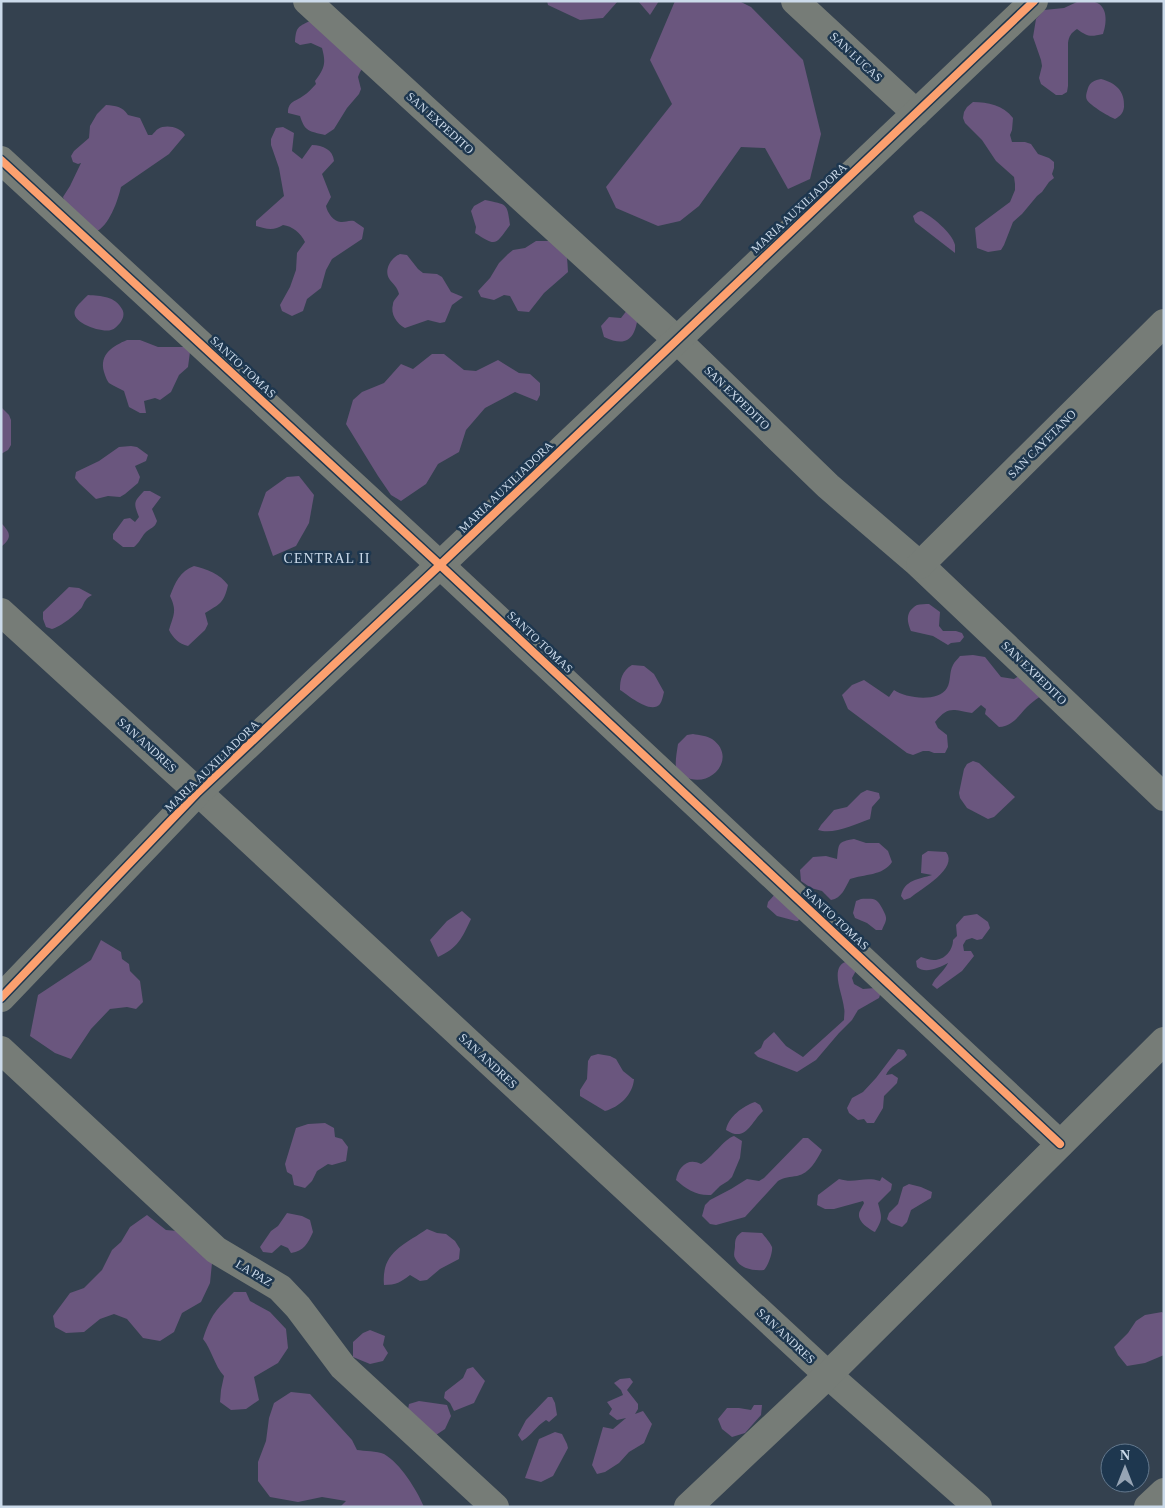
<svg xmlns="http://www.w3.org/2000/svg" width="1165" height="1508" font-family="'Times New Roman',serif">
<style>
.green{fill:#6a567e}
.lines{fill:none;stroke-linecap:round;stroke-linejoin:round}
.minor{stroke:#767c77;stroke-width:28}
.cycleway-casing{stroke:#1e374f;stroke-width:11}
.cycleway{stroke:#fca06f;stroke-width:8}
.labels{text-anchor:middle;stroke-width:5;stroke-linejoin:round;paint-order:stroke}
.street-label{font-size:12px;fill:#cbdaea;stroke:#1e374f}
.neighbourhood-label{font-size:14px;letter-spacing:1px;fill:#cbdaea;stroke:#1e374f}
</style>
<rect width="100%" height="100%" fill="#34414f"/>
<!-- green -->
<g class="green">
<polygon points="547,1 618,1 603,18 580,20 548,5"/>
<polygon points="638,1 659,1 650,15"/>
<polygon points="675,1 739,1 751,7 803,60 821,134 810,179 788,189 765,148 741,147 699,206 680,221 658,226 616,208 606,187 672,104 650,60"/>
<path d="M1079,1C1084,1 1090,0 1095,2C1108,6 1107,23 1103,34C1090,37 1088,37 1077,29C1071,33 1069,36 1068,43V86L1067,92L1062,95H1056L1041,84L1039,78L1042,66L1041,60L1033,37L1036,19L1044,10L1064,8Z"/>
<path d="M310,21L367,62L360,72L358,77L361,89L359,94L347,108L334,129L325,135C309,131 305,132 300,116L288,113C288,101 295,102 303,96C308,93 312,88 316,84L315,81C325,68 326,63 322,48L311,43L300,45L295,42C296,28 297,27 310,21Z"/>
<path d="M1101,79C1116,83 1125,91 1124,107C1123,114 1120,116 1115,119C1108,116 1091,106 1087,100C1085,96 1087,92 1088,88C1090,82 1095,80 1101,79Z"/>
<path d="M973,102C988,102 1003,105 1013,118L1012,130L1010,135L1012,142H1025L1031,144L1038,154L1049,158L1054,162V168L1052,174L1054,178L1049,182L1042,192L1037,196L1022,214L1013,222L1004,245L1001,250L988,252L977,248L975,228L1010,202L1015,190V184L1014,177L996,161L982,140L965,123L963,118L964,112L967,107Z"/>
<path d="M106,105C116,106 122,106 128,115L140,118L148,135H152C154,133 156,130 158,129C166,124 180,127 185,135L169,154L121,187C118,200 109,227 95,232L66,205L63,197L70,186L81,163L78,164L73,162L71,156L74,151L89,138L90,126L97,114Z"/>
<path d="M283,127L294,133L292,151L302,159L312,145C323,145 333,150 334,161L322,174L331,197L326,206C327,212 334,223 342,222C346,222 349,220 354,221C357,223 361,226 364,228L362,239L332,259L326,270L321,288L307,299L303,311L292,316L282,311L280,305L290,287L296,270L297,253L305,242C301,233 292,226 283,225C274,231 266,229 256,226V221L284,196L279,168L271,145V139L276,128Z"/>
<path d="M485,200C507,205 507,202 510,225C495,245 497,247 475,233L476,227L471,211L474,206Z"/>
<path d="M921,211C932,216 952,233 955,245C955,246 955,252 955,253L915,222L913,216L918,212Z"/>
<path d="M536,241H555C568,251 567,256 568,272L544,293L529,312L518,311L510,296L504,295L494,300L481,297L478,291L490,278L499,263L508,254L513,250L525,248Z"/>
<path d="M400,254L407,255L418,269L423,273L437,274L442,277L451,292L463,297L452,305L445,322L440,323L428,320L405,328C397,324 390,314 393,304C393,301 397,297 399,294C397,287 394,285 390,280C383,270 391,258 400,254Z"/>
<path d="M88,295C101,296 115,296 122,309C125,314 123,319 120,323C117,326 115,329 111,330C102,333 70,323 75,310C77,305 84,299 88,295Z"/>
<path d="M628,309L638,316C635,338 628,348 604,337L601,326L609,317L621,318Z"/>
<path d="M127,340H140L158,347H186L190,352L188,367L179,375L171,392L160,400L155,398L144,401L146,413H140L129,407L124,391C119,388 113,386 109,383C107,381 105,375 104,372C99,354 113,346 127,340Z"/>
<polygon points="432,354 444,354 464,370 476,371 498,360 519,373 530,374 540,383 540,395 537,401 515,392 485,408 466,430 459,452 438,464 426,484 401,501 391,495 378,476 346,424 353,400 362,392 384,383 401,364 413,369"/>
<polygon points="1,407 9,415 11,420 11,445 8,450 1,454"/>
<polygon points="131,446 137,447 148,455 146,461 135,466 140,477 138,483 125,494 120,497 108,496 96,499 79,483 75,478 76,472 99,461 119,447"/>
<polygon points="299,476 314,495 309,523 296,546 273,556 258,514 266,492 287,477"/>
<path d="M144,491H150L161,497L152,509L157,521C155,528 150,528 145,533C141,538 139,543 134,547H123L113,539V534L124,519L130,518L135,522L139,517C133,502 134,502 144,491Z"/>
<path d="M1,523C11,533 12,538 1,547Z"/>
<path d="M194,566C207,569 220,574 228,585C224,603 220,604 205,613L208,624L205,630L188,646C179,644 173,638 169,630C174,614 177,611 170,596C175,583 180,571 194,566Z"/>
<path d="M69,587L79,588L92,595C86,598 85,601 82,607C77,614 60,627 52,629L46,627L43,619V612Z"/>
<path d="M929,604L940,612L939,626L943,631H956L962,633L964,637L960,642L951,643L948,645L933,636L911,631C907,621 905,612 917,605C920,604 926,604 929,604Z"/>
<path d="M973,655L985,657L1001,677L1014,679L1025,672L1052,688C1044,694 1034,700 1027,707C1018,716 1013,726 999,727L985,714L986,709L981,705L972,713C953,710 949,705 935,722L938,728L947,735L948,747L945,753H934L929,751H923L913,755L907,753L848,709L842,695L852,685L864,680L889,697L894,690C905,698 938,703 947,688C951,682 949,672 953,665C954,662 958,659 960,656Z"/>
<path d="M632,665L644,666L654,674L664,692C663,696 662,701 660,704C651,715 628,695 620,690C620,679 622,671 632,665Z"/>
<path d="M693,734C699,735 707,736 712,739C739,758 709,791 684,776C680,774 677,771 676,767C675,761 677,751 678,744L687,735Z"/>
<polygon points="973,761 979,763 1015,797 994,817 988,819 967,808 960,798 959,793 964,769 967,764"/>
<path d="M867,790L879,793L880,798L872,807L870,819C855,824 834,835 818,830L821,825L834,810L847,807L861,793Z"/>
<path d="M854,839L866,843H879L888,851L892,862C883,876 864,874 850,879C845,888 842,898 831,900L822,891L811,888L801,881L800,870L813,857L826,856L837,859C839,843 837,842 854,839Z"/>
<path d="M928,851L946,852C959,868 921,889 910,898L904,900L901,896C904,880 919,879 932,875L921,873L922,855Z"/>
<polygon points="777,892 803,913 798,921 796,921 777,916 767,907 768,902"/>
<path d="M861,899C873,899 876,897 882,908C888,919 887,919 882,930H876L867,923L855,918L853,913L856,901Z"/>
<path d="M462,911L471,919C462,938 458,948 438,957L430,940L447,921Z"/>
<path d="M977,914L988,922L990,928L982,939L977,940L972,938L966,940L963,945L964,951H971L974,956L962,971L937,989L932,985C935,977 943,973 948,963C939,968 925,974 917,967L916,961L921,957C925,958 930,960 934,960C945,960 953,950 953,940L957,936L956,925L964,916Z"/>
<polygon points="101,940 121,952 122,959 129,964 130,971 140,981 143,1002 136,1009 127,1007 110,1009 91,1029 71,1059 55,1053 30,1036 38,995 91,960"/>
<path d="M848,961L858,967L852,978L854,984L863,989L875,988L881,992L879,998L858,1010L852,1020L839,1033L816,1060L797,1072L758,1057L754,1053L761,1048L764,1041L774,1032L786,1046L803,1057L844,1020C844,1016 845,1011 844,1008C843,994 828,966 848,961Z"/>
<path d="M898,1049L904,1050L907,1055C901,1063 889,1066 886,1075L892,1074L898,1078L897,1083L884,1096L883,1108L874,1123H867L864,1119L858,1120L849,1113L847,1108L852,1098L863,1092L876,1078Z"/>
<path d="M598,1054L610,1056L616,1059L623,1071L633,1079H634C633,1094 620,1107 605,1111L580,1096V1090L587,1079L588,1061L591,1056Z"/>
<path d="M755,1102L760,1105L763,1111C751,1122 746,1143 726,1130C728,1117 743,1106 755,1102Z"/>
<polygon points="325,1123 334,1128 335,1137 342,1139 348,1147 346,1161 332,1165 328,1164 317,1171 312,1181 305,1188 294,1185 292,1175 287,1172 285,1164 296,1128 308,1124"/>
<path d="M734,1136L742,1141L740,1158L732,1177L728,1181L720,1186L711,1195C697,1196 686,1189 676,1180C678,1167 688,1157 701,1164C712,1158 724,1139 734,1136Z"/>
<path d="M803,1138H808L822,1150C816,1161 810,1173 797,1176C790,1177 784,1177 778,1181L745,1217L716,1225L710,1224L702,1216L705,1205L710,1200L731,1189L747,1179L759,1181L764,1178Z"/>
<path d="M882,1177L892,1184L891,1190L878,1203C882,1218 883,1219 875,1232C869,1229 858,1222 859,1214C859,1211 863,1206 864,1203L863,1201L834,1209H825L817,1205L818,1195L839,1179C855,1184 864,1176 880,1181Z"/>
<polygon points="909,1184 921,1187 932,1192 931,1198 911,1210 907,1222 902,1227 891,1223 887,1219 889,1213 898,1204 903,1187"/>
<path d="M287,1213L302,1216L310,1220L313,1232C308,1243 304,1251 291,1253L288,1248L281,1245L272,1253L263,1252L260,1247L271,1231L278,1226Z"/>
<polygon points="147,1215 166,1230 177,1231 212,1263 210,1283 201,1302 182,1313 174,1332 160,1341 143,1338 127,1319 114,1314 100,1319 84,1332 66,1333 55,1327 53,1316 70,1293 84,1288 102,1270 112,1250 121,1242 130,1227"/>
<path d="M427,1229L437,1233L446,1234L455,1241L460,1249L459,1259L440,1269L427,1280L420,1281L410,1275C401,1282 396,1285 384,1285C381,1252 404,1245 427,1229Z"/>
<path d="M742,1232L762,1233C765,1237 770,1242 772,1247C773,1252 768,1266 764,1270C754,1271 740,1269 735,1258C733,1255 735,1250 735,1246C735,1239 736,1236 742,1232Z"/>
<path d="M234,1292H246L250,1301L270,1312L286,1329L288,1348L278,1363L254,1377L259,1400L246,1409L231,1410L220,1402L221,1390L224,1376C214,1365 212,1350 203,1339C211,1314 216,1310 234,1292Z"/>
<polygon points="1162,1312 1164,1314 1164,1355 1145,1363 1127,1366 1118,1355 1114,1347 1128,1333 1136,1321 1145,1315"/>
<polygon points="370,1330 385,1336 383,1345 388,1353 383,1361 370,1364 353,1357 353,1342 363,1333"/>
<polygon points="473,1367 485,1381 474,1403 454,1411 450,1403 444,1398 445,1392 463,1378 467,1369"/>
<polygon points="630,1378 633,1382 627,1390 638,1404 638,1409 635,1414 643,1411 652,1424 644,1443 629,1452 619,1463 605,1472 597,1474 592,1465 603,1427 613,1429 626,1418 617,1420 609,1414 612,1409 607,1402 623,1395 621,1390 614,1383 620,1379"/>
<path d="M291,1392L310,1394L352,1440L357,1450C364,1451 377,1451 384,1454C400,1463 417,1490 424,1507H340L346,1501L322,1497L298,1502L270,1497L258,1481V1462L266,1441L269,1418L274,1403Z"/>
<path d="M548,1397H552L555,1403L557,1415L549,1422L546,1420C535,1427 533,1434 522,1441L518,1435L526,1420Z"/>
<polygon points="419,1401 447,1405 451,1416 445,1429 433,1437 407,1415 409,1404"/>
<polygon points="754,1405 762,1405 761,1415 745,1433 732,1437 722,1429 718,1419 727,1408 739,1408 751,1410"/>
<polygon points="555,1432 562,1434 567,1444 568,1448 553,1476 541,1482 525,1478 539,1439"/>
</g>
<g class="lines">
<!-- minor -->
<g class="minor">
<polyline points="307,1 677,340 828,486 920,565 1164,797"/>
<polyline points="795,1 916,113"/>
<polyline points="1,160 440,565 1060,1144"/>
<polyline points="920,565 1164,323"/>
<polyline points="1,612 198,792 828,1375 978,1507"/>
<polyline points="1,998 198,792 440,565 1034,1"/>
<polyline points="1,1050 216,1250 280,1288 298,1307 343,1367 495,1507"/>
<polyline points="688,1507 828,1375 1164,1041"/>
<polyline points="1148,1507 1164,1492"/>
</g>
<!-- cycleway casing -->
<g class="cycleway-casing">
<g id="cycleway">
<polyline points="1,160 440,565 1060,1144"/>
<polyline points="1,998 198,792 440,565 1034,1"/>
</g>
</g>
<!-- cycleway -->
<use href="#cycleway" class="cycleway"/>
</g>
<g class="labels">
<!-- street labels -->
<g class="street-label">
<text transform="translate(856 57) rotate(43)" y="4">SAN LUCAS</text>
<text transform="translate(440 123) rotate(42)" y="4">SAN EXPEDITO</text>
<text transform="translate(799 208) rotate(-43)" y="4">MARIA AUXILIADORA</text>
<text transform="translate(243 367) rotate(43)" y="4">SANTO TOMAS</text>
<text transform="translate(737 398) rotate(44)" y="4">SAN EXPEDITO</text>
<text transform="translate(1042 444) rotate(-45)" y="4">SAN CAYETANO</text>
<text transform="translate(506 487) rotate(-44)" y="4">MARIA AUXILIADORA</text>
<text transform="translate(540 642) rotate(43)" y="4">SANTO TOMAS</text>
<text transform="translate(1034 673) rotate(44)" y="4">SAN EXPEDITO</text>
<text transform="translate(147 745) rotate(42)" y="4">SAN ANDRES</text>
<text transform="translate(212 766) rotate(-44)" y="4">MARIA AUXILIADORA</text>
<text transform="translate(836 919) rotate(43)" y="4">SANTO TOMAS</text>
<text transform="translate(488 1061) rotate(43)" y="4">SAN ANDRES</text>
<text transform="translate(254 1273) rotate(31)" y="4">LA PAZ</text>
<text transform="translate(786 1336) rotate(43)" y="4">SAN ANDRES</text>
</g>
<!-- neighbourhood labels -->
<g class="neighbourhood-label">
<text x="327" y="563">CENTRAL II</text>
</g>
</g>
<!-- border -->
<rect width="1165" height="1508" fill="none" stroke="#cbdaea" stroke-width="5"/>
<!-- north arrow -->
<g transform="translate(1125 1468)"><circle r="24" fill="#1e374f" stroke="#63788d"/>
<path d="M0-4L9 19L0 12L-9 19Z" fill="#96a4b4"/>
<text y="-8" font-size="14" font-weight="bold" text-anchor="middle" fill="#cbdaea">N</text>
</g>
</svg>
